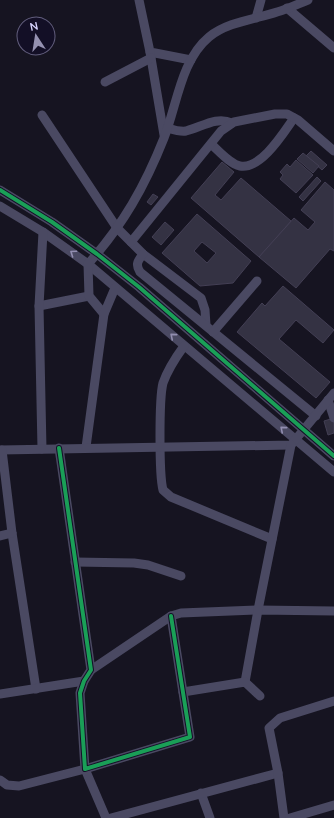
<svg xmlns="http://www.w3.org/2000/svg" width="334" height="818" font-family="'Nunito Sans',sans-serif">
<style>
.building{fill:#343243;stroke:#433f54;fill-rule:evenodd}
.lines{fill:none;stroke-linecap:round;stroke-linejoin:round}
.minor{stroke:#4a4962;stroke-width:9}
.cycleway-casing{stroke:#130f26;stroke-width:6}
.cycleway{stroke:#1a9f57;stroke-width:4}
.oneway{stroke:#928eb0}
</style>
<rect width="100%" height="100%" fill="#161421"/>
<!-- building -->
<g class="building">
<polygon points="311,151 327,165 322,170 306,156"/>
<polygon points="303,153 319,166 313,173 297,159"/>
<polygon points="296,160 313,175 296,193 280,179 283,175 280,172 287,164 290,167"/>
<polygon points="222,162 234,172 215,195 221,200 241,178 291,221 259,257 191,198"/>
<polygon points="317,177 321,181 303,201 299,197"/>
<polygon points="325,182 334,190 334,251 330,249 296,288 259,257 294,218 308,230 315,222 301,210"/>
<polygon points="153,194 158,197 151,205 147,202"/>
<path d="M197,214L251,261L233,283L200,286L162,253ZM202,242L216,253L207,263L194,251Z"/>
<polygon points="165,222 174,230 161,245 152,237"/>
<polygon points="283,286 334,330 323,343 296,320 279,339 330,382 316,398 237,332 262,303 265,306"/>
<polygon points="334,418 334,433 328,435 324,421"/>
</g>
<g class="lines">
<!-- minor -->
<g class="minor">
<polyline points="139,0 150,52 191,60"/>
<polyline points="287,8 334,48"/>
<polyline points="256,18 261,0"/>
<polyline points="150,52 164,135"/>
<polyline points="105,82 151,58"/>
<polyline points="42,115 117,228 143,254 201,298 205,310 206,325"/>
<path d="M167,128C174,130 180,132 186,131C202,127 216,116 232,123"/>
<path d="M211,144C219,151 230,164 240,166C261,170 284,132 294,118"/>
<polyline points="0,190 52,222 97,254 139,287 334,456"/>
<polyline points="0,206 43,232 88,264 334,472"/>
<polyline points="131,242 221,131 234,122 275,114 287,114 298,120 334,151"/>
<path d="M143,254C138,261 135,264 140,272L316,416"/>
<polyline points="39,306 89,296"/>
<path d="M104,314L89,296L88,264C123,225 145,186 164,138C177,105 181,60 209,37C227,22 256,19 277,12C288,9 298,4 308,0"/>
<polyline points="213,332 257,281"/>
<path d="M184,346C176,357 168,369 163,383C159,398 159,475 163,490L171,497L272,539"/>
<polyline points="328,400 334,418"/>
<polyline points="86,447 104,314 115,288"/>
<polyline points="59,448 91,670 84,681 80,693 85,769 190,737 171,616"/>
<polyline points="42,449 39,306 43,232"/>
<polyline points="0,450 291,445 334,393"/>
<polyline points="2,450 12,533 36,689"/>
<polyline points="0,536 12,533"/>
<polyline points="75,562 134,563 148,565 181,576"/>
<polyline points="91,670 171,616 181,613 258,610 334,611"/>
<polyline points="245,682 258,610 291,445"/>
<polyline points="183,692 245,682 260,696"/>
<polyline points="0,694 84,681"/>
<polyline points="0,780 7,785 19,786 85,769 106,818"/>
<polyline points="201,793 210,818"/>
<polyline points="111,818 278,773"/>
<polyline points="284,818 278,773 269,728 280,718 334,701"/>
<polyline points="290,818 334,805"/>
</g>
<!-- cycleway casing -->
<g class="cycleway-casing">
<g id="cycleway">
<polyline points="0,190 52,222 97,254 139,287 334,456"/>
<polyline points="59,448 91,670 84,681 80,693 85,769 190,737 171,616"/>
</g>
</g>
<!-- cycleway -->
<use href="#cycleway" class="cycleway"/>
</g>
<!-- one-way arrows -->
<defs><path id="oneway-chevron" d="M-2-3.5L2.5 0L-2 3.5" fill="none" stroke-width="1.6" stroke-linecap="round" stroke-linejoin="round"/></defs>
<g class="oneway">
<use href="#oneway-chevron" transform="translate(73 253) rotate(-145)"/>
<use href="#oneway-chevron" transform="translate(173 336) rotate(-140)"/>
<use href="#oneway-chevron" transform="translate(283 429) rotate(-140)"/>
</g>
<!-- north arrow -->
<g transform="translate(36 36) rotate(348)"><circle r="19" fill="#130f26" stroke="#625e7d"/>
<path d="M0-3L7 15L0 10L-7 15Z" fill="#9591b1"/>
<text y="-6" font-size="11" font-weight="bold" text-anchor="middle" fill="#d9d4ff">N</text>
</g>
</svg>
